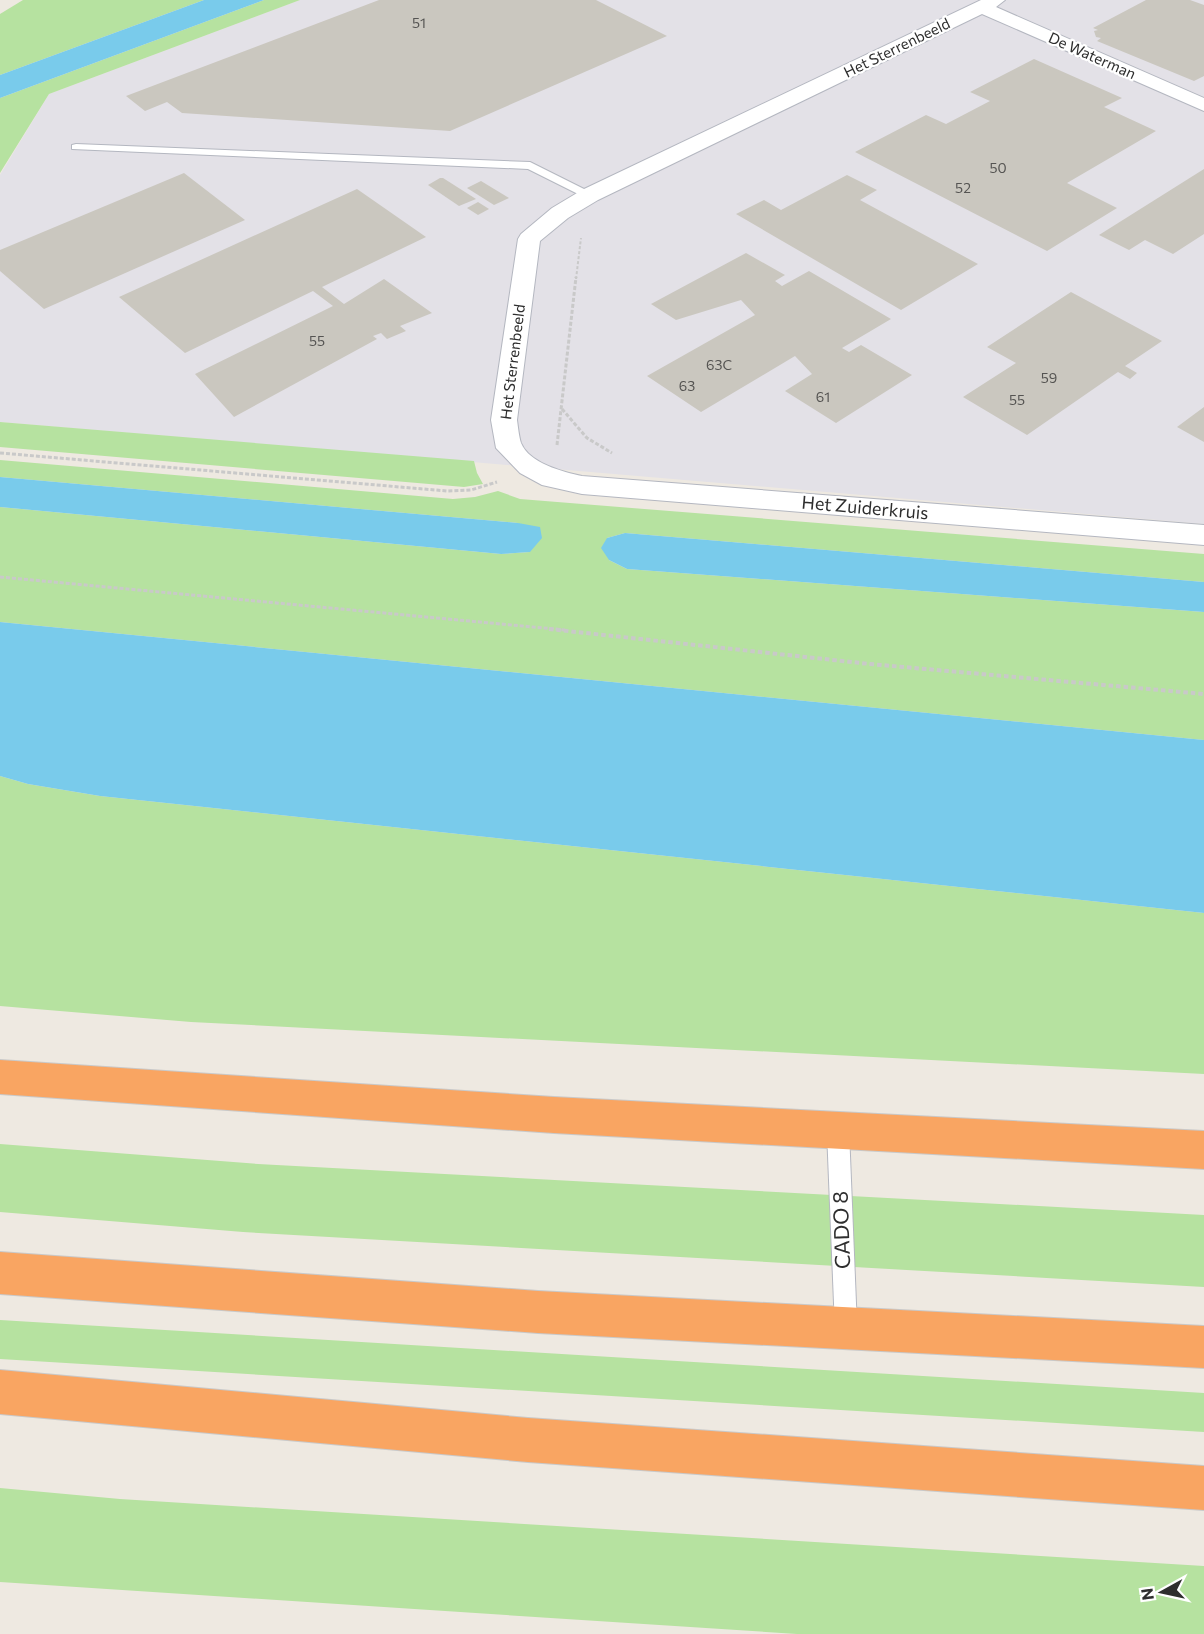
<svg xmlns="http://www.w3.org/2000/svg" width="1204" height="1634" font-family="Commissioner,sans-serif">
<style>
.industrial{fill:#e3e1e7}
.green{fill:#b6e2a0}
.water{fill:#79cbeb}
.building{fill:#cac7bf}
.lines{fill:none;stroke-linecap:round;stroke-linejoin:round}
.service-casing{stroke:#b4b7c0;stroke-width:2}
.minor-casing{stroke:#b4b7c0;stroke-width:2}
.motorway-casing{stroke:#c9c9c9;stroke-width:2}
.path-far2{stroke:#c9c9c9;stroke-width:2;stroke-dasharray:3 2;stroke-linecap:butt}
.path-far1{stroke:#c9c9c9;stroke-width:3;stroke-dasharray:4 2;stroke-linecap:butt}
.path{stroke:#c9c9c9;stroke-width:4;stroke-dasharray:4.5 3;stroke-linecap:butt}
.service{fill:#fff;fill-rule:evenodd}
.minor{fill:#fff;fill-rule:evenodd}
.motorway{fill:#f9a562;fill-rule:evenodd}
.labels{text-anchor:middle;stroke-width:4.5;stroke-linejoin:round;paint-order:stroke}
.far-number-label{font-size:14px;fill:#555452}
.far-street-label{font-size:15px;fill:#2e2e2e;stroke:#fff}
.street-label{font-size:18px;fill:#2e2e2e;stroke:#fff}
.near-street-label{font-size:21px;fill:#2e2e2e;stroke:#fff}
</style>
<rect width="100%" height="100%" fill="#eee9e1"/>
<!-- industrial -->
<polygon class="industrial" points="300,0 1204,0 1204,524 0,422 0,175 49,94"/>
<!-- green -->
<g class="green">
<polygon points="23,0 204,0 0,75 0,14"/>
<polygon points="264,0 300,0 49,94 0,173 0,98"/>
<polygon points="0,422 474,461 477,473 483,484 464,487 0,447"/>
<polygon points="0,460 453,499 475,497 498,491 520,499 1204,554 1204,582 625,533 607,538 609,560 627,569 1204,612 1204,740 0,622 0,507 501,554 530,552 518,523 0,477"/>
<polygon points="0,776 28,784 100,796 1204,913 1204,1074 191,1022 0,1006"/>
<polygon points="0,1144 258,1164 1204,1215 1204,1287 243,1232 0,1212"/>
<polygon points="0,1320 1204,1393 1204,1432 0,1359"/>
<polygon points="0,1488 120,1499 1204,1566 1204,1634 797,1634 0,1582"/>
</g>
<!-- water -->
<g class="water">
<polygon points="204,0 264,0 0,98 0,75"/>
<polygon points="0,477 518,523 540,527 542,538 530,552 501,554 0,507"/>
<polygon points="625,533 1204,582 1204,612 627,569 609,560 601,548 607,538"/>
<polygon points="0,622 1204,740 1204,913 100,796 28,784 0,776"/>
</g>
<!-- building -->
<g class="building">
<polygon points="379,0 596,0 667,36 450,131 182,113 167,102 145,111 126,96"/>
<polygon points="1146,0 1190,0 1204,5 1204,76 1194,81 1097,41 1101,38 1096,37 1094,31 1098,30 1093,28"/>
<polygon points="1034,59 1122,98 1104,107 1156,131 1067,183 1117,208 1047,251 855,152 926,115 946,124 990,101 970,92"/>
<polygon points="1204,169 1204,234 1173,254 1145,240 1129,250 1099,235"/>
<polygon points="184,173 245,220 44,309 0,271 0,250"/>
<polygon points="847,175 877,190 860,200 978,264 901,310 736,214 764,200 781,210"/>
<polygon points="440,178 443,178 476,199 459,206 428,185"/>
<polygon points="481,181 509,198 494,205 467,188"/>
<polygon points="357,189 426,237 322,287 344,304 384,279 432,313 400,326 406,331 387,339 381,333 373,336 377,339 234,417 195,374 333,306 313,291 185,353 119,297"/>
<polygon points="478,202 489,209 478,215 467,208"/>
<polygon points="746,253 785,275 775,281 782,286 809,271 891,319 842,348 849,352 861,345 912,375 836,423 785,391 812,374 795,356 701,412 647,376 755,315 741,300 676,320 651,304"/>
<polygon points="1071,292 1162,341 1125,366 1137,373 1130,379 1118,372 1027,435 963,397 1016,363 987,347"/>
<polygon points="1204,407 1204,442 1177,427"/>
</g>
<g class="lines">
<!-- service casing -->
<g class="service-casing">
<g id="service">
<polygon points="76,144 530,162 596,195 590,199 586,198 528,169 72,149 72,145"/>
<polygon points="838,1121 845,1124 849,1131 857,1328 854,1336 846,1339 838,1336 835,1328 827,1131 831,1124"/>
</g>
</g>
<!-- minor casing -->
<g class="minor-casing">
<path id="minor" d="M981,0H1005L996,7L1204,98V111L982,14L598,200L568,218L540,241L517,420C518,427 519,437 521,443C529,463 563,472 582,476L1204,525V545L582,494L542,485L520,473L496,448L491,420L518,239L521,234L552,208L582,190Z"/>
</g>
<!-- motorway casing -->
<g class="motorway-casing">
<g id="motorway">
<polygon points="0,1060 554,1097 1204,1131 1204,1169 554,1133 0,1094"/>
<polygon points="0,1252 538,1291 1204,1326 1204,1368 538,1333 0,1294"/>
<polygon points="0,1370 528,1418 1204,1466 1204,1510 528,1462 0,1414"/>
</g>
</g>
<!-- path-far2 -->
<polyline class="path-far2" points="576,279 581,238"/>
<!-- path-far1 -->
<g class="path-far1">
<polyline points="562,409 587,438 612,453"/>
<polyline points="557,445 576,277"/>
<polyline points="0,453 447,491 471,490 497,482"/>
<polyline points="0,577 565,630"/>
</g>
<!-- path -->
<polyline class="path" points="549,629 870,664 1204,694"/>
<!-- service -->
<use href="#service" class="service"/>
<!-- minor -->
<use href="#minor" class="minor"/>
<!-- motorway -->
<use href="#motorway" class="motorway"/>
</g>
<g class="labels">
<!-- far-number labels -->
<g class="far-number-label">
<text x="419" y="28">51</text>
<text x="998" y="173">50</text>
<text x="963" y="193">52</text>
<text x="317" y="346">55</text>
<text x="719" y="370">63C</text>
<text x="1049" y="383">59</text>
<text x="687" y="391">63</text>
<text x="823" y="402">61</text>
<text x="1017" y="405">55</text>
</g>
<!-- far-street labels -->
<g class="far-street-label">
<text transform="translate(897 48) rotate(-26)" y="5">Het Sterrenbeeld</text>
<text transform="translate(1092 56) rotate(24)" y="5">De Waterman</text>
<text transform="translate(513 362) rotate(-83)" y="5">Het Sterrenbeeld</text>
</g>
<!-- street labels -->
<g class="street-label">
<text transform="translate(865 508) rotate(5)" y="6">Het Zuiderkruis</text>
</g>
<!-- near-street labels -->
<g class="near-street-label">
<text transform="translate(842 1230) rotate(-92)" y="7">CADO 8</text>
</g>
</g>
<!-- north arrow -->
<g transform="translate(1162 1592) rotate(262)" stroke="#ffffff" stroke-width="4.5" paint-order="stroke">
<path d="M0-4.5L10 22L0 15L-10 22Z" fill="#2e2e2e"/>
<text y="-9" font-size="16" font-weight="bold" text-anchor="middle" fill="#2e2e2e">N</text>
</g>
</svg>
